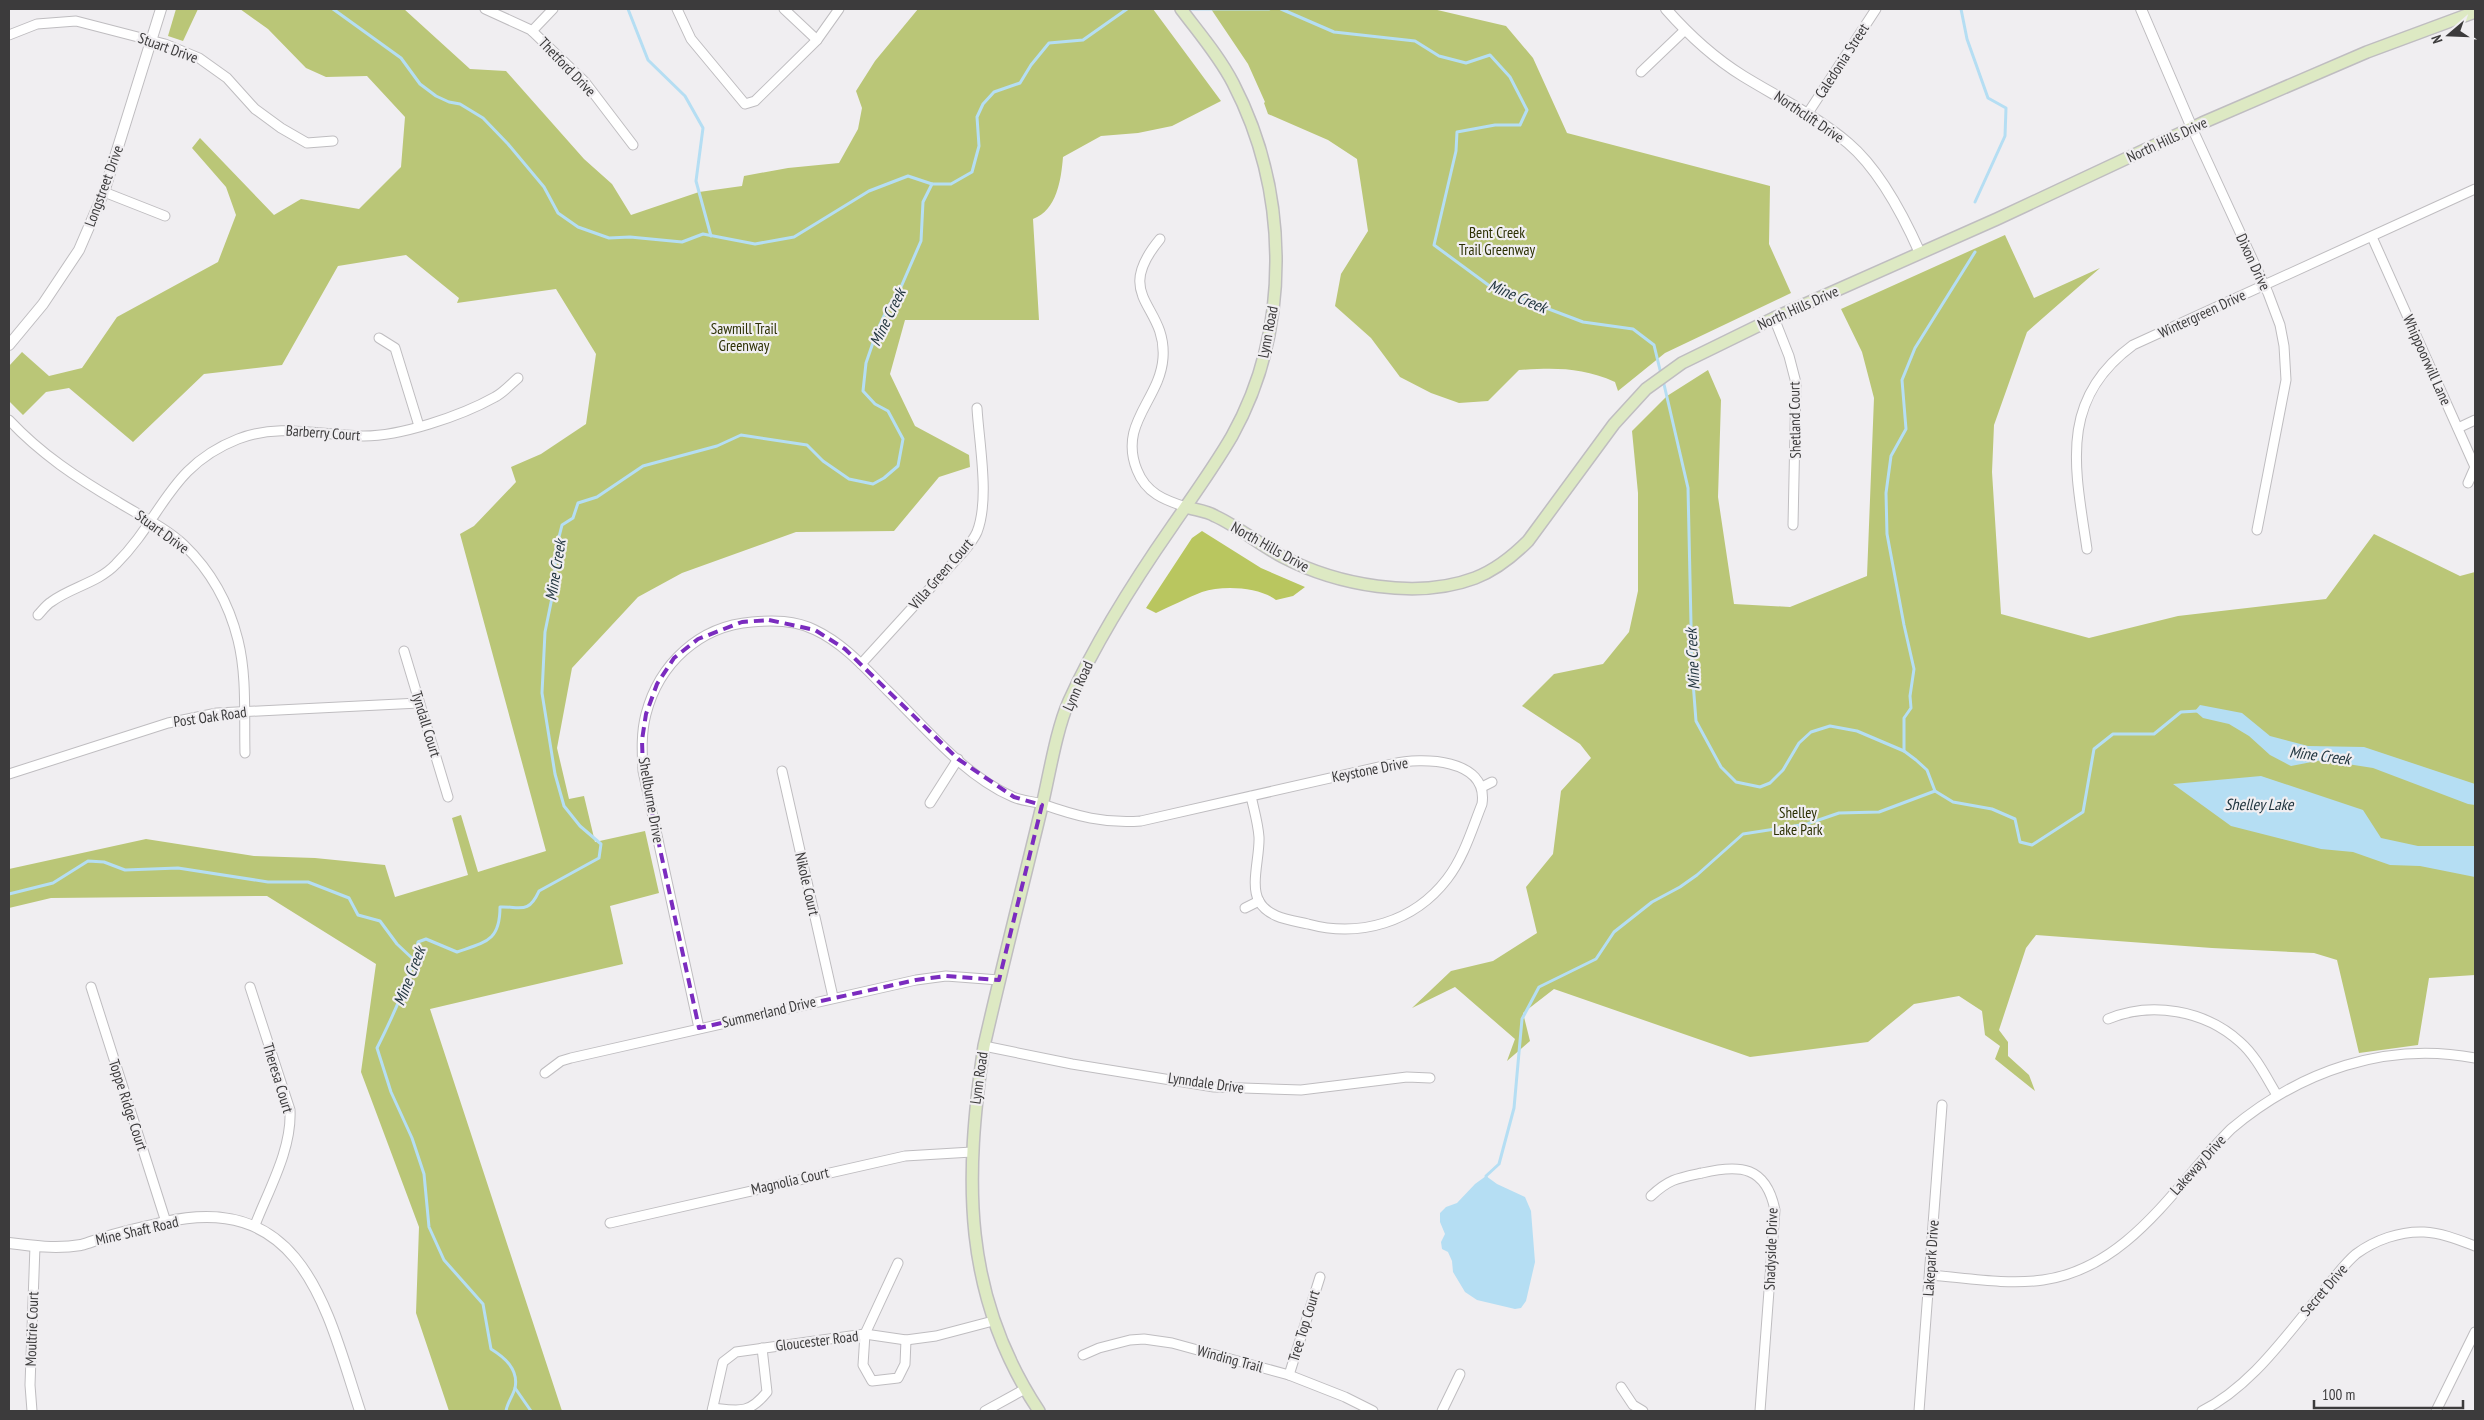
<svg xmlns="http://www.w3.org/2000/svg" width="2484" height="1420" font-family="'PT Sans Narrow',sans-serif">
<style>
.green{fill:#bac677}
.forest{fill:#b9c65f}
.water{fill:#b5def3}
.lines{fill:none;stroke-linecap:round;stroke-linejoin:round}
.stream{stroke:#b5def3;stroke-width:3}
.minor-casing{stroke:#bfbdc0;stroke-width:11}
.tertiary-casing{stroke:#bfbdc0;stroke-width:12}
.secondary-casing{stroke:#bfbdc0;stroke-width:14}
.minor{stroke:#fff;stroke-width:9}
.tertiary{stroke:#fff;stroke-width:10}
.secondary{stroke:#dde9c3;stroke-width:11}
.marked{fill:none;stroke:#7b2cbf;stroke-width:4;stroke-dasharray:10 6;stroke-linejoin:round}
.labels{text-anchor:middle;stroke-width:4.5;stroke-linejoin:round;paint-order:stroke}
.street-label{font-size:15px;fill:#3c3b3c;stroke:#f0eef1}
.park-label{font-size:15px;fill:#2c3003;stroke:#f0eef1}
.water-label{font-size:16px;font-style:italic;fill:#1e323c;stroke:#f0eef1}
</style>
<rect width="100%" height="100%" fill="#f0eef1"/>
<!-- green -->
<g class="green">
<polygon points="176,9 198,9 183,41 168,36"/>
<path d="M240,9H404L470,69L506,71L584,159L612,184L631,215L699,192L742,186L744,176L788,168L839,163L858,129L862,108L856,91L875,61L918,9H1153L1221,101L1172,126L1138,133L1101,136L1063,157C1061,180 1057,210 1033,219L1039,320H905L890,374L915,426L969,455L970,467L939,477L894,531L796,532L682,573L638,597L572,668L557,748L569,799L584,796L595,842L645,831L659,893L610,906L623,964L430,1009L562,1411H449L416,1313L419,1227L361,1072L376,964L267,896L51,898L9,908V869L146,839L254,856L315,858L385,865L395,897L468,875L452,818L461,815L478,872L546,851L460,534L474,526L516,482L511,467L541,454L586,424L596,354L556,289L457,303L459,298L406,255L338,266L282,365L204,374L133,442L69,388L46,392L23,415L9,401V366L22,352L49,376L82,368L117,317L218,262L236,215L226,187L192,148L200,138L274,215L301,199L359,209L401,167L405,117L367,76L326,77L306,68L268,29Z"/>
<path d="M1211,9H1433L1506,26L1533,58L1567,133L1770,186L1769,244L1791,293L1665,353L1618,391L1615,382C1581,367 1555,368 1519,370L1488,401L1459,403L1431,393L1400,377L1371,338L1335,306L1341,274L1368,231L1357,159L1328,140L1268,114L1264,103L1265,102L1248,64Z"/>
<polygon points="2005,235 2034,298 2100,268 2027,332 1994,425 1992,472 2001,614 2089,638 2178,616 2326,599 2374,534 2460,576 2475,572 2475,975 2429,978 2418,1045 2359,1053 2337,960 2314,953 2212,948 2036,935 2026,948 1999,1030 2008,1042 2008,1056 2029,1075 2035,1091 1995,1059 2000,1046 1985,1035 1982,1011 1959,996 1914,1004 1868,1042 1750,1057 1554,989 1523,1013 1530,1041 1507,1061 1515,1039 1455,987 1412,1008 1451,971 1493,961 1537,933 1526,887 1553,854 1561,791 1591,758 1580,744 1522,706 1554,674 1603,664 1629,632 1638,591 1638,493 1632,431 1667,396 1708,370 1721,400 1718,497 1734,604 1790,607 1867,576 1874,398 1862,352 1841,309"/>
</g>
<!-- forest -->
<path class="forest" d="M1202,531L1261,568L1305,587L1293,596L1276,600C1259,587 1223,585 1202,592C1187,598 1171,606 1156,613L1146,608L1192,538Z"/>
<!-- water -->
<g class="water">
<polygon points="2200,705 2242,713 2270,736 2308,746 2364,747 2475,784 2475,805 2468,804 2373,768 2322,760 2291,766 2270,755 2249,736 2229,724 2203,718 2195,711"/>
<polygon points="2261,776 2363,810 2381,838 2418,846 2475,846 2475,877 2420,866 2390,865 2353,852 2321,849 2231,826 2173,784"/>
<polygon points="1486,1176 1497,1184 1525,1197 1531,1211 1535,1262 1526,1301 1521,1308 1515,1309 1477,1300 1465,1292 1453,1272 1452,1261 1448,1252 1442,1249 1441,1242 1445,1234 1440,1222 1440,1213 1446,1207 1457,1203 1475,1184"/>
</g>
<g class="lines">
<!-- stream -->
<g class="stream">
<polyline points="333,9 401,58 420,84 436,96 449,102 460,104 483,118 508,144 544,187 558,213 578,227 609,238 630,237 682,242 703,234 755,244 794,237 869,191 908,176 932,184"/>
<polyline points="628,9 648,60 685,96 703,128 696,181 711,236"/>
<polyline points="1184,9 1269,9"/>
<polyline points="1281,9 1334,32 1415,41 1439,56 1466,63 1490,55 1510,77 1527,110 1520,125 1495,125 1457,132 1456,151 1434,245 1491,287 1583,322 1633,329 1654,345 1661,374"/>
<polyline points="1961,9 1967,39 1988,98 2006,108 2005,136 1975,202"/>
<polyline points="1663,380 1688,488 1692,669 1696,721 1721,767 1736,782 1760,787 1770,783 1783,770 1799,743 1811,732 1830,726 1857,731 1904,751 1916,760 1927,770 1935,791 1953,802 1992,809 2015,819 2020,842 2032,845 2083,812 2094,749 2113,734 2154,734 2181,712 2198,711"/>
<polyline points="1904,751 1904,718 1911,708 1910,696 1914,669 1904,625 1887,534 1886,493 1891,456 1906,429 1902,380 1915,348 1975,252"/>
<polyline points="9,894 53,883 88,861 104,862 125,870 178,868 268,882 308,882 349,898 358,915 380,921 397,944 414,960"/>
<polyline points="1487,1180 1486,1176 1499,1164 1514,1108 1522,1019 1539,987 1596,959 1614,932 1652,902 1680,887 1697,875 1743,834 1807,824 1839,813 1879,812 1935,791"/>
<polyline points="515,1388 531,1411"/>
<path d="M506,1411C507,1403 513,1396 515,1388C519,1369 504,1357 491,1349L483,1304L444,1260L429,1227L424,1174L412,1138L391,1092L377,1048C394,1014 410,979 418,942L426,939L457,952C486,942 500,941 500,907C520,906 528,915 539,891L599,858L601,844L580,826L564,806L555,774L542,693L545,632L554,588L556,549L562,525L573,518L578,503L597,497L643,466L717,446L741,435L807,445L823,461L849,479L873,484L884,478L898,466L903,439L888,411L875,404L863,391L866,363L877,331L888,307L901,287L921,241L923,202L932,184H951L972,172L979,146L977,117L983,104L994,92L1020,83L1031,65L1049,43L1083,40L1127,9"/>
</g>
<!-- minor casing -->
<g class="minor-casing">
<g id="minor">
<polyline points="485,9 531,30 585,82 633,145"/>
<polyline points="677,9 691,39 745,104 755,101 817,40 839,9"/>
<polyline points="784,9 817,40"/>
<polyline points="532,31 553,9"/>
<polyline points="9,35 37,24 76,21 165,44 199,58 227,78 255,109 281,128 307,143 333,141"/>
<polyline points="1641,72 1685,30"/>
<polyline points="1808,113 1876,9"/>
<polyline points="2192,128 2268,293 2280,325 2284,346 2286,380 2257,530"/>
<polyline points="104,192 165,216"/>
<polyline points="2372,237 2475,467 2468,483"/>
<path d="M1160,239C1111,298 1167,304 1163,358C1160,400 1118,423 1137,470C1146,493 1164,500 1186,507"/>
<polyline points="1774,318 1789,356 1796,383 1793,525"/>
<polyline points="379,338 395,348 419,426"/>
<path d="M9,420C41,454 77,478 118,502C139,515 166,528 184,545C211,571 229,604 238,640C247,676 244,716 245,753"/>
<polyline points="2458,428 2475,420"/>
<path d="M2087,549C2075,468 2058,400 2133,345L2475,189"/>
<path d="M38,615C42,611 46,605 51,602C71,587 98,583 116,564C163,517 169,466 238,439C279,423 318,435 361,436C399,437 461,416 495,397C503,393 511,384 518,378"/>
<polyline points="404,651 448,797"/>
<path d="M861,664L964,551C969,545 974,539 977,532C990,499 979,443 977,408"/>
<polyline points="782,771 833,997"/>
<polyline points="9,774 168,723 217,713 419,703"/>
<polyline points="1482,787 1492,782"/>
<polyline points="930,803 958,759"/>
<polyline points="1245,908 1259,901"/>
<polyline points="91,987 166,1222"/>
<path d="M250,987L290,1110C292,1149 269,1189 255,1225"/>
<path d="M2108,1019C2151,1001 2205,1010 2240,1042C2256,1056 2266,1077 2277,1095"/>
<path d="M699,1028L643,771C642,752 641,733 646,714C659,664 699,626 752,622C773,620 795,620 815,630C843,643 865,668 887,690C925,727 963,775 1013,797C1022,801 1032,801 1042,804C1076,816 1105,824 1141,821L1392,764C1421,757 1489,758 1482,804C1472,829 1464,857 1447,879C1414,922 1360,938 1308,924C1291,920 1268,918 1259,901C1250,885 1260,856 1259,837C1258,823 1254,810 1251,796"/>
<polyline points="984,1046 1072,1064 1214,1087 1301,1090 1407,1077 1430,1078"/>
<polyline points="545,1073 561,1061 571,1058 916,980 946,976 999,980"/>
<path d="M1651,1196C1669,1179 1678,1178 1702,1173C1740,1164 1766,1166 1775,1210L1760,1411"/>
<polyline points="610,1223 905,1156 972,1152"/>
<polyline points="898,1263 865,1334 863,1365 872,1381 898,1378 905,1364 906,1340"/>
<path d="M1930,1275C1967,1278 2007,1285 2043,1280C2129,1268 2175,1185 2231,1129C2300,1071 2386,1041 2475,1058"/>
<polyline points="1083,1355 1099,1348 1130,1340 1144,1339 1172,1343 1289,1375 1345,1397 1373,1411"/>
<polyline points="1289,1375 1320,1277"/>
<polyline points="1621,1387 1633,1405 1643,1411"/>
<path d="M713,1408C740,1411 749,1414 767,1392L762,1348"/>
<polyline points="32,1411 30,1385 35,1246"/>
<polyline points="712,1411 723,1362 736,1352 865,1334 906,1340 936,1336 993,1321"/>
<polyline points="985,1411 1025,1389"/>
<polyline points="1442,1411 1460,1374"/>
<polyline points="1919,1411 1942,1105"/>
<path d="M2202,1411C2252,1386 2286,1335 2321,1294C2332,1281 2343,1265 2356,1254C2375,1240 2400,1231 2424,1232C2442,1233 2459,1240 2475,1246"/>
<polyline points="2436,1411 2475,1332"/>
</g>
</g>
<!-- tertiary casing -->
<g class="tertiary-casing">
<g id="tertiary">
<path d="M1666,9C1688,34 1714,58 1743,76C1779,98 1816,116 1848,143C1880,170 1904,217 1920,253"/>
<polyline points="2141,9 2192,128"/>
<polyline points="9,345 43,304 79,250 104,192 161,9"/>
<path d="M9,1243C32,1246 57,1249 81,1245C89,1243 98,1239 106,1237C125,1231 145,1227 165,1222C303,1191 327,1310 360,1411"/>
</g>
</g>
<!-- secondary casing -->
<g class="secondary-casing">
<g id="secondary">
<path d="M1186,507C1195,510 1207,511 1215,516C1239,527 1260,545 1283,557C1337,585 1417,600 1475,578C1496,570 1512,557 1528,541L1614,424L1646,389L1682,363L1774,318L1997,219L2202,123L2367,52L2475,12"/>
<path d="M1039,1411C962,1295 964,1179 984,1046C1002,967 1022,889 1041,810C1049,777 1056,730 1069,701C1097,639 1134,581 1173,525C1193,496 1214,467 1232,436C1292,328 1289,191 1233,83C1219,56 1199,33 1181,9"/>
</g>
</g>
<!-- minor -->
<use href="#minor" class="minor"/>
<!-- tertiary -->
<use href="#tertiary" class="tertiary"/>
<!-- secondary -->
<use href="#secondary" class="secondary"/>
</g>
<!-- marked area -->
<path class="marked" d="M769,620L815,630L845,649L958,759L1014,797L1042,805L999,980L946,976L916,980L699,1028L643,771L642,740L646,714L657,684L674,658L698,639L742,622Z"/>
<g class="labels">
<!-- street labels -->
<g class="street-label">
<text transform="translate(168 48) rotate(20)" y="5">Stuart Drive</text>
<text transform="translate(1842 61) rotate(-57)" y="5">Caledonia Street</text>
<text transform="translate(567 67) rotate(46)" y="5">Thetford Drive</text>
<text transform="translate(1809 117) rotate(34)" y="5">Northclift Drive</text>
<text transform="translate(2167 140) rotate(-25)" y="5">North Hills Drive</text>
<text transform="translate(104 186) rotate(-70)" y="5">Longstreet Drive</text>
<text transform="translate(2253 262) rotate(65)" y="5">Dixon Drive</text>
<text transform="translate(1798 308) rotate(-24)" y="5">North Hills Drive</text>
<text transform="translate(2202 314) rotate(-25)" y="5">Wintergreen Drive</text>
<text transform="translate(1268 332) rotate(-79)" y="5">Lynn Road</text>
<text transform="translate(2427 360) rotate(66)" y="5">Whippoorwill Lane</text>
<text transform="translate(1795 420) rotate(-91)" y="5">Shetland Court</text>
<text transform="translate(323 433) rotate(4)" y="5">Barberry Court</text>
<text transform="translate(162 532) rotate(36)" y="5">Stuart Drive</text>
<text transform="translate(1270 547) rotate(29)" y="5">North Hills Drive</text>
<text transform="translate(941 574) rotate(-49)" y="5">Villa Green Court</text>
<text transform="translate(1078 686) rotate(-66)" y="5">Lynn Road</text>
<text transform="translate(210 717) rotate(-8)" y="5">Post Oak Road</text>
<text transform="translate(426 724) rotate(73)" y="5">Tyndall Court</text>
<text transform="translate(1370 770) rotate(-11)" y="5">Keystone Drive</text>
<text transform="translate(651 800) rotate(80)" y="5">Shellburne Drive</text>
<text transform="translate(807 884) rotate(77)" y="5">Nikole Court</text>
<text transform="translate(769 1012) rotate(-13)" y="5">Summerland Drive</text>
<text transform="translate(278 1078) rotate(73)" y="5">Theresa Court</text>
<text transform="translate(979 1078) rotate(-82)" y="5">Lynn Road</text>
<text transform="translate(1206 1083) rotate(8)" y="5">Lynndale Drive</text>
<text transform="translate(128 1105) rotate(72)" y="5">Toppe Ridge Court</text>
<text transform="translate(2198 1165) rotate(-48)" y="5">Lakeway Drive</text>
<text transform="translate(790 1181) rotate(-13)" y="5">Magnolia Court</text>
<text transform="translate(137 1231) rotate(-13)" y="5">Mine Shaft Road</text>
<text transform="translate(1771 1249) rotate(-88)" y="5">Shadyside Drive</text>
<text transform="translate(1931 1258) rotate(-86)" y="5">Lakepark Drive</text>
<text transform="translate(2324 1290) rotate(-49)" y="5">Secret Drive</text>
<text transform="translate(1304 1326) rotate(-73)" y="5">Tree Top Court</text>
<text transform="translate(32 1329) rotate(-88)" y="5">Moultrie Court</text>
<text transform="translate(817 1341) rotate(-7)" y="5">Gloucester Road</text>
<text transform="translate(1230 1359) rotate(15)" y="5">Winding Trail</text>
</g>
<!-- park labels -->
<g class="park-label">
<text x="1497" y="238">Bent Creek<tspan x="1497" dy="17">Trail Greenway</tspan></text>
<text x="744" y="334">Sawmill Trail<tspan x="744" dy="17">Greenway</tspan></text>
<text x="1798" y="818">Shelley<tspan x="1798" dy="17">Lake Park</tspan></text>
</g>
<!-- water labels -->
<g class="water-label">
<text transform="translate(1518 296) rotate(23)" y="6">Mine Creek</text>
<text transform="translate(887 317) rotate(-64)" y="6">Mine Creek</text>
<text transform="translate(555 570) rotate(-81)" y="6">Mine Creek</text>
<text transform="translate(1692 659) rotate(-93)" y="6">Mine Creek</text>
<text transform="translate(2320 755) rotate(7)" y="6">Mine Creek</text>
<text x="2259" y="810">Shelley Lake</text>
<text transform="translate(409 976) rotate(-69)" y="6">Mine Creek</text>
</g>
</g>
<!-- border -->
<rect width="2484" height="1420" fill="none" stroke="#3c3b3c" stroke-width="20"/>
<!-- north arrow -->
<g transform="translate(2449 35) rotate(251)" stroke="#f0eef1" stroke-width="4" paint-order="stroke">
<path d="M0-4L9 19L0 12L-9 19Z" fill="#3c3b3c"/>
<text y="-8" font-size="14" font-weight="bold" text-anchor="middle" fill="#3c3b3c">N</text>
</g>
<!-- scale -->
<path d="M2314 1400v8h149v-8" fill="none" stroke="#3c3b3c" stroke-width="2.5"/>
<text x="2322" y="1400" font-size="15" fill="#3c3b3c" stroke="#f0eef1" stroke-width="4" paint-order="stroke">100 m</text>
</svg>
